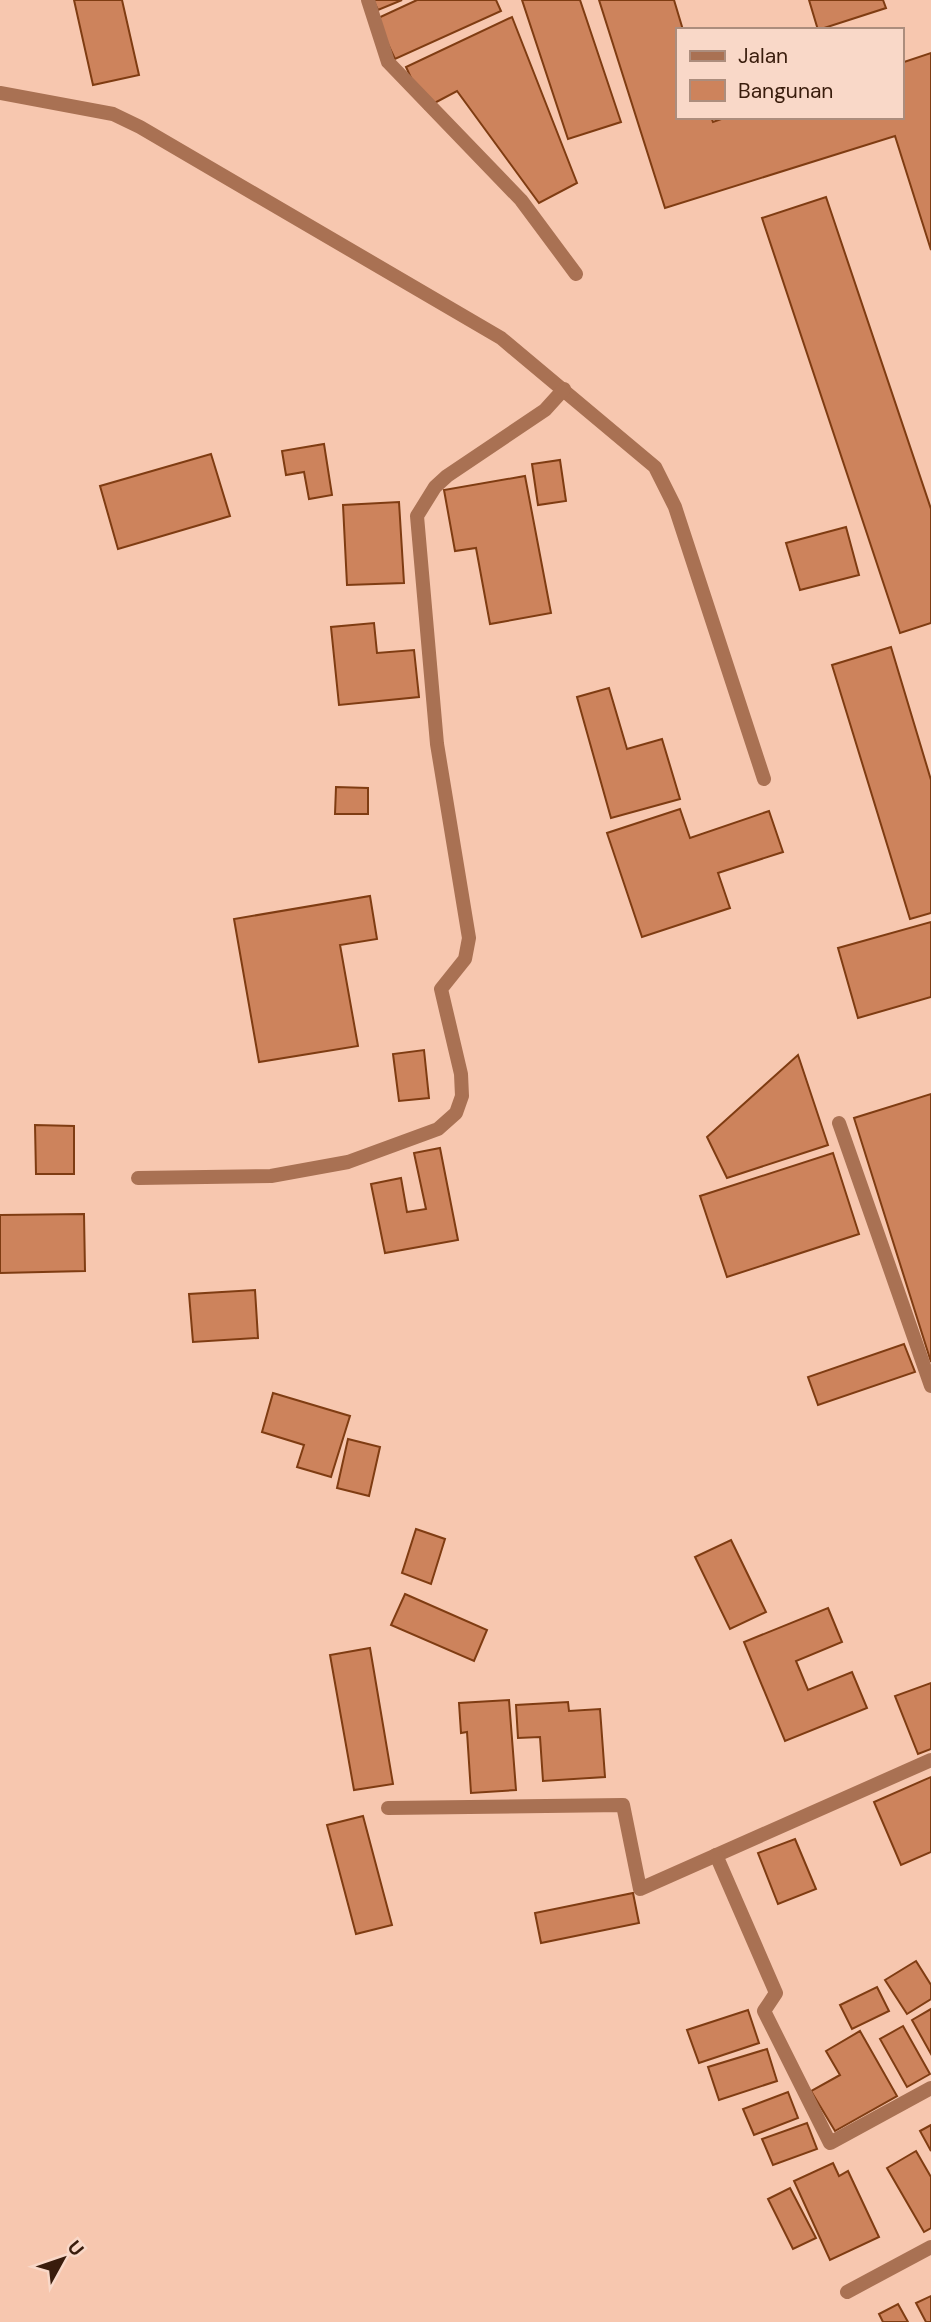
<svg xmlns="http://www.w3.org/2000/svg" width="931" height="2322" font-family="'DM Sans',sans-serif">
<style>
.building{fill:#cd835c;stroke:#7f3c12;stroke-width:2}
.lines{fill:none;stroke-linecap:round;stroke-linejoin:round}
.street{stroke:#a97153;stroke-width:14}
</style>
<rect width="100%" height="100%" fill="#f7c7af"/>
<!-- building -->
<g class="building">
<polygon points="74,0 122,0 139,75 93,85"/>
<polygon points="373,0 402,0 378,10"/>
<polygon points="417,0 496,0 501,11 395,59 376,19"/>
<polygon points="522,0 580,0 621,122 568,139"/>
<polygon points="599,0 674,0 683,30 677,30 677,117 711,117 713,122 727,117 901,117 901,63 931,53 931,250 895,136 665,208"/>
<polygon points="809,0 883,0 886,8 818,30"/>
<polygon points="512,17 577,183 539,203 457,91 425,108 406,67"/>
<polygon points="826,197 931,509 931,623 900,633 762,218"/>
<polygon points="324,444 332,495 309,499 304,472 286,475 282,451"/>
<polygon points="211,454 230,516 118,549 100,486"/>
<polygon points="560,460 566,501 538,505 532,464"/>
<polygon points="525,476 551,613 490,624 476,548 455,551 444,490"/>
<polygon points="399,502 404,583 347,585 343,505"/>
<polygon points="846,527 859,575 800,590 786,543"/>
<polygon points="374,623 377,653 414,650 419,697 339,705 331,627"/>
<polygon points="891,647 931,780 931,913 910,919 832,665"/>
<polygon points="609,688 627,749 662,739 680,799 611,818 577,697"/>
<polygon points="336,787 368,788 368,814 335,814"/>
<polygon points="680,809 690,838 769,811 783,852 718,873 730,908 642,937 607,833"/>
<polygon points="370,896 377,939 340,945 358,1046 259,1062 234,919"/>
<polygon points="931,922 931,997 858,1018 838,948"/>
<polygon points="424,1050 429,1098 399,1101 393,1054"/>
<polygon points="798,1055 828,1145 727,1178 707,1137"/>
<polygon points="931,1094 931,1362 854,1118"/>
<polygon points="35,1125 74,1126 74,1174 36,1174"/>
<polygon points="440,1148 458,1240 385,1253 371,1184 401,1178 407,1212 426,1209 414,1153"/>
<polygon points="833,1153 859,1234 727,1277 700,1196"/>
<polygon points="84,1214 85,1271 0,1273 0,1215"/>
<polygon points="255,1290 258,1338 193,1342 189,1294"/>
<polygon points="904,1344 915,1372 818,1405 808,1377"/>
<polygon points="273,1393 350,1416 331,1477 297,1467 304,1445 262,1432"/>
<polygon points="348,1439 380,1447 369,1496 337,1488"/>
<polygon points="416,1529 445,1539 431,1584 402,1573"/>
<polygon points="731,1540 766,1612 730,1629 695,1557"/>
<polygon points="405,1594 487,1630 474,1661 391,1625"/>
<polygon points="828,1608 842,1642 796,1661 808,1690 852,1672 867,1708 785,1741 744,1642"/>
<polygon points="370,1648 393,1784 354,1790 330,1655"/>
<polygon points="931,1683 931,1749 918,1754 895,1696"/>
<polygon points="509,1700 516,1790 471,1793 467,1732 461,1733 459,1703"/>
<polygon points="568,1702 569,1711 600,1709 605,1777 543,1781 540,1737 518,1738 516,1705"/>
<polygon points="931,1777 931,1852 901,1865 874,1802"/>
<polygon points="363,1816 392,1925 356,1934 327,1825"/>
<polygon points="795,1839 816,1889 778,1904 758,1853"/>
<polygon points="633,1893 639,1923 541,1943 535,1913"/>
<polygon points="916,1961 931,1985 931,1999 907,2014 885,1980"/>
<polygon points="877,1987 889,2011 852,2029 840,2005"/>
<polygon points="931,2009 931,2054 912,2020"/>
<polygon points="748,2010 759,2043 699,2063 687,2030"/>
<polygon points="903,2026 930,2074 907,2087 880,2039"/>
<polygon points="860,2031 897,2096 835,2131 811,2091 840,2075 826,2051"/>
<polygon points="767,2049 777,2081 719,2100 708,2067"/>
<polygon points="788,2092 798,2118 754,2135 743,2109"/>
<polygon points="807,2123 817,2149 773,2165 762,2139"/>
<polygon points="931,2125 931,2151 920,2131"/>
<polygon points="916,2151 931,2177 931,2228 924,2232 887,2168"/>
<polygon points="833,2163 839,2176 848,2171 879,2237 830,2260 794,2181"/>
<polygon points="790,2188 816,2238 793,2249 768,2199"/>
<polygon points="931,2296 931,2322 926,2322 916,2303"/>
<polygon points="898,2304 908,2322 883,2322 879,2314"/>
</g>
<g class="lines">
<!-- street -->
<g class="street">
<polyline points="368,0 388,62 521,200 576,274"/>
<polyline points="0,93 113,114 140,127 501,338 655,467 675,507 764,779"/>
<polyline points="839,1123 931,1386"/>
<polyline points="138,1178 271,1176 348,1162 438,1129 456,1113 462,1096 461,1074 441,989 465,959 469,938 437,744 417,516 435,487 447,476 545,410 564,389"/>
<polyline points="388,1808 623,1805 640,1889 931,1760"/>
<polyline points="716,1855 776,1993 764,2011 830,2143 931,2088"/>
<polyline points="847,2292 931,2247"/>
</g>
</g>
<!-- legend -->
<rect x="676" y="28" width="228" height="91" fill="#f9d8c8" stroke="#ac8d7d" stroke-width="2"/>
<rect x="690" y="51" width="35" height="10" fill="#a97153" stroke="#ac8d7d" stroke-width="2"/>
<text x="738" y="63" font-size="21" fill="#391c0c">Jalan</text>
<rect x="690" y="80" width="35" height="21" fill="#cd835c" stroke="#ac8d7d" stroke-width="2"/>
<text x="738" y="98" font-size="21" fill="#391c0c">Bangunan</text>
<!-- north arrow -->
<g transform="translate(63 2259) rotate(50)" stroke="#f9d8c8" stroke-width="5" paint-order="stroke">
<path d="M0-5L12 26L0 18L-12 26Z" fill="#391c0c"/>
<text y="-10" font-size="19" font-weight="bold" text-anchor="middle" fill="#391c0c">U</text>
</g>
</svg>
